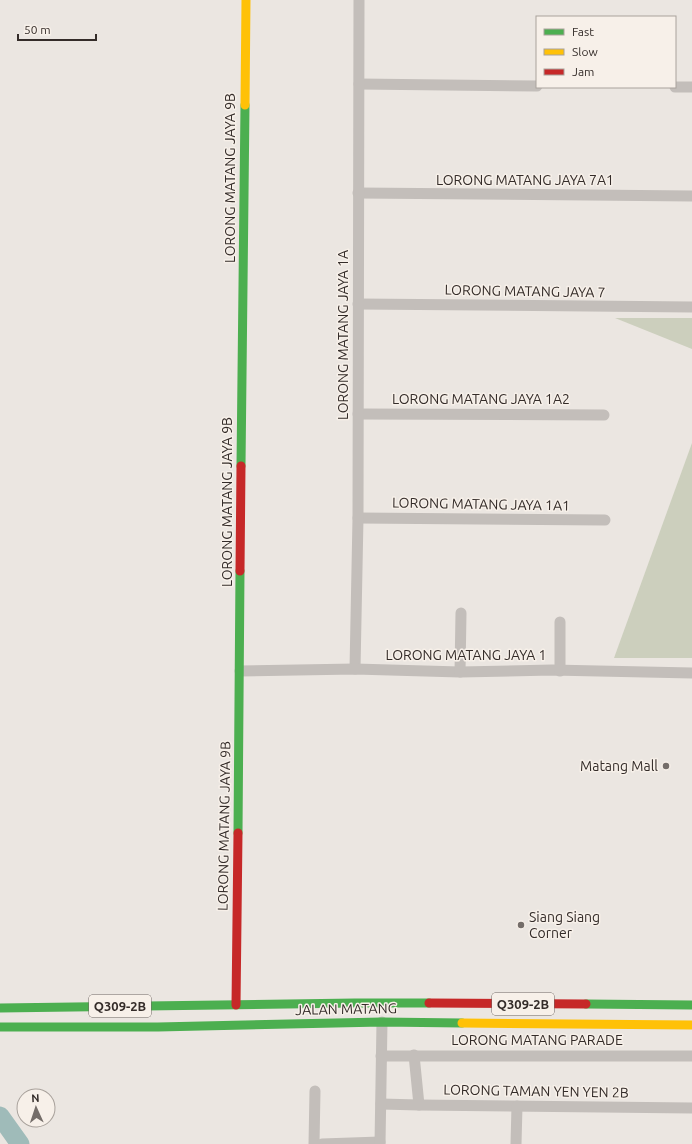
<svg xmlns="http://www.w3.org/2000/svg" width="692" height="1144" font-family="Ubuntu,sans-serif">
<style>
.green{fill:#cccfbd}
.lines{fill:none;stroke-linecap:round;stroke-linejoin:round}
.river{stroke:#9fbbb9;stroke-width:19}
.street{stroke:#c3beba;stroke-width:11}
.fast{stroke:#4caf50;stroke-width:9}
.slow{stroke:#ffc107;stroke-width:9}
.jam{stroke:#c62828;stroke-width:9}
.poi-dot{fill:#746d69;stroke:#f7f0e9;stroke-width:1.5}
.labels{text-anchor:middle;stroke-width:3;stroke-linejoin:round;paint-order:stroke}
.shield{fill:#f7f0e9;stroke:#6e6763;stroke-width:1}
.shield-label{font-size:13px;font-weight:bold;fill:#342c29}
.street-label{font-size:14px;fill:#342c29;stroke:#f7f0e9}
.poi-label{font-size:14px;fill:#342c29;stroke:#f7f0e9;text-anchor:end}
</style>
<rect width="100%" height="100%" fill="#ebe6e1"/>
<!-- green -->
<g class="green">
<polygon points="615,318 692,318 692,349"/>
<polygon points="692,443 692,658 614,658"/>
</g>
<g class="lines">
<!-- river -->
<polyline class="river" points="0,1116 20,1144"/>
<!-- street -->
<g class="street">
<polyline points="359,84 537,86"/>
<polyline points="675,87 692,87"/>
<polyline points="358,193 692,196"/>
<polyline points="358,304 692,307"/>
<polyline points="358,414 604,415"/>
<polyline points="358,518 605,520"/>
<polyline points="355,669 358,518 359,0"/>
<polyline points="240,671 355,669 460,672 552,670 692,673"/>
<polyline points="560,671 560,622"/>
<polyline points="460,672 461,613"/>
<polyline points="414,1055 419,1105"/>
<polyline points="381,1056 692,1056"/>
<polyline points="381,1104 419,1105 692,1108"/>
<polyline points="314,1144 315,1091"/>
<polyline points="322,1144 380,1142"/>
<polyline points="380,1144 382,1022"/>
<polyline points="516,1144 517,1106"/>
</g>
<!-- fast -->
<g class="fast">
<polyline points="241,466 245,105"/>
<polyline points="238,833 240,571"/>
<polyline points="586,1004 692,1005"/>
<polyline points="0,1008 355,1003 429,1003"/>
<polyline points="0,1027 158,1027 382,1022 462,1023"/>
</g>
<!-- slow -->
<g class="slow">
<polyline points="245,105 246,0"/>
<polyline points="462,1023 692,1025"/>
</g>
<!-- jam -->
<g class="jam">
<polyline points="240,571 241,466"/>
<polyline points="429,1003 586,1004"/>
<polyline points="236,1005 238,833"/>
</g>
</g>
<!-- markers -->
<g class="poi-dot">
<circle cx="666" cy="766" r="4"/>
<circle cx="521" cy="925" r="4"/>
</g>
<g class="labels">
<!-- shield labels -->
<g class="shield">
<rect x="492" y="993" width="62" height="22" rx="3"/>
<rect x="89" y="995" width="62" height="22" rx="3"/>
</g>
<g class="shield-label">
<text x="523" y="1009">Q309-2B</text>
<text x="120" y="1011">Q309-2B</text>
</g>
<!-- street labels -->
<g class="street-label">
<text transform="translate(230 178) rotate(-90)" y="5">LORONG MATANG JAYA 9B</text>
<text x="525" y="185">LORONG MATANG JAYA 7A1</text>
<text transform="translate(525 291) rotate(1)" y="5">LORONG MATANG JAYA 7</text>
<text transform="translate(343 335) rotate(-90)" y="5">LORONG MATANG JAYA 1A</text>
<text x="481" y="404">LORONG MATANG JAYA 1A2</text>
<text transform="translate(227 502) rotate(-90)" y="5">LORONG MATANG JAYA 9B</text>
<text transform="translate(481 504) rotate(1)" y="5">LORONG MATANG JAYA 1A1</text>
<text x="466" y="660">LORONG MATANG JAYA 1</text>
<text transform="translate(224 826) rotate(-89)" y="5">LORONG MATANG JAYA 9B</text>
<text transform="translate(346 1009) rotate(-1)" y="5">JALAN MATANG</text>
<text x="537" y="1045">LORONG MATANG PARADE</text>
<text transform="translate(536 1091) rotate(1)" y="5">LORONG TAMAN YEN YEN 2B</text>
</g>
<!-- poi labels -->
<g class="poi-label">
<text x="658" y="771">Matang Mall</text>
<text x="529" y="922" text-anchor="start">Siang Siang<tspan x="529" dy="16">Corner</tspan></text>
</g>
</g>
<!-- legend -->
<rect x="536" y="16" width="140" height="72" fill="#f7f0e9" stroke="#a9a29c"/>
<rect x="544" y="29" width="20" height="6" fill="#4caf50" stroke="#a9a29c"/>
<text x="572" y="36" font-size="12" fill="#342c29">Fast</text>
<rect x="544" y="49" width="20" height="6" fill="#ffc107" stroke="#a9a29c"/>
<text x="572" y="56" font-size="12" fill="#342c29">Slow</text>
<rect x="544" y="69" width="20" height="6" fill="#c62828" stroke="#a9a29c"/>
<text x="572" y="76" font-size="12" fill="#342c29">Jam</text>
<!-- north arrow -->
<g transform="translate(36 1108) rotate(357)"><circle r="19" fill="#f7f0e9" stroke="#a9a29c"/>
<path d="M0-3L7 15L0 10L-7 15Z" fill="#746d69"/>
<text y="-6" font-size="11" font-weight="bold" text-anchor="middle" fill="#342c29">N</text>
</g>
<!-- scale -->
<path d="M18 34v6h78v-6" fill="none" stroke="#342c29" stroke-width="2"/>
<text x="24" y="34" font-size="12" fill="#342c29" stroke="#f7f0e9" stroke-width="3" paint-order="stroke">50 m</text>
</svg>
